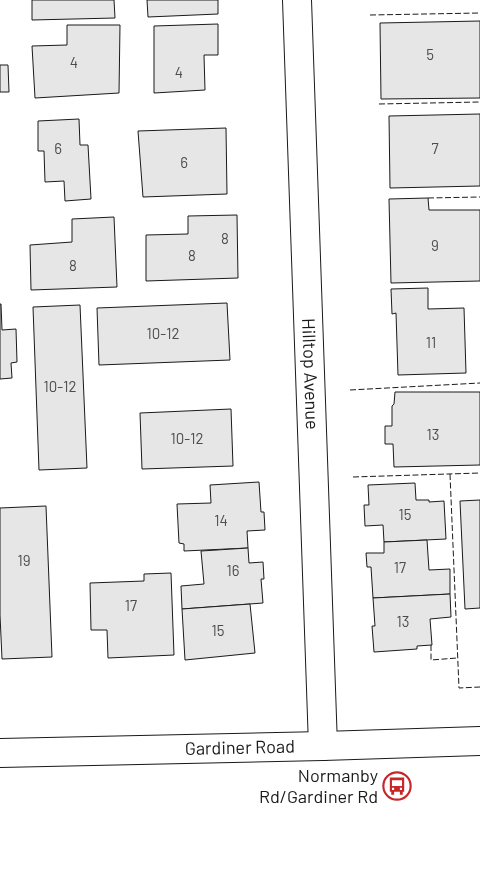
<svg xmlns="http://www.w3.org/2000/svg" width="480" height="872" font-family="Barlow,sans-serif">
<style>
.building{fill:#e6e6e6;stroke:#1a1a1a}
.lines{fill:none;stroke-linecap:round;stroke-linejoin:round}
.street-casing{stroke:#1a1a1a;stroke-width:30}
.secondary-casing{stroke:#1a1a1a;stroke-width:30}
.street{stroke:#fff;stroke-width:28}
.secondary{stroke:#fff;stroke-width:28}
.fence{stroke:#1a1a1a;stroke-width:1;stroke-dasharray:6 2.5;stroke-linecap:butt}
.labels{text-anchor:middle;stroke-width:4;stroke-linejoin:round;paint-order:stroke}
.number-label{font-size:15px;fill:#4d4d4d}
.street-label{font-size:18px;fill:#1a1a1a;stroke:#fff}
.poi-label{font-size:18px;fill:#1a1a1a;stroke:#fff;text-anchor:end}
</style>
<rect width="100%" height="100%" fill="#fff"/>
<!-- building -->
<g class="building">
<polygon points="32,0 114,0 115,18 32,20"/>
<polygon points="147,0 218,0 218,14 148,17"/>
<polygon points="480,21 480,98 381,99 380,23"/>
<polygon points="218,24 218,55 204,55 205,90 154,93 154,26"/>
<polygon points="67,25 120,25 119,93 35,98 32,46 67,45"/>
<polygon points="0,65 8,65 9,92 0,92"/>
<polygon points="480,114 480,186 390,188 389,116"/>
<polygon points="79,119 80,145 88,145 91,199 65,201 64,181 45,182 44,151 38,151 38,121"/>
<polygon points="226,128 227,194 143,197 138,131"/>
<polygon points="428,198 429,210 480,210 480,281 391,283 389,199"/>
<polygon points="237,215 238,278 146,281 146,235 188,234 188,216"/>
<polygon points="114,217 117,287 31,290 30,245 72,242 72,219"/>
<polygon points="428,288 428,309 464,308 466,373 398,375 396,313 392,314 391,289"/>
<polygon points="227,303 230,360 99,365 97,308"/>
<polygon points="0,304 1,304 2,330 16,329 17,362 11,363 12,378 0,379"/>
<polygon points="80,305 87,468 39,470 33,307"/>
<polygon points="395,392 480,392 480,465 394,467 393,444 385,444 385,426 392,426 392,406 394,404"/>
<polygon points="231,409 233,466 142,469 140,413"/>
<polygon points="259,482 261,512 264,512 265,530 247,531 248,548 184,551 184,544 179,543 177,504 211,503 210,485"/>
<polygon points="415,483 416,500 429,500 429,502 444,501 446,539 384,542 383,525 365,526 364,505 369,505 368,485"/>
<polygon points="480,500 480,608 465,609 460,501"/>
<polygon points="46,506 52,657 2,659 0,615 0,508"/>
<polygon points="427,540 429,570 450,569 450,594 373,598 371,567 367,567 366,553 384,553 384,542"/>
<polygon points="248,548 249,563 263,562 264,579 261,579 263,603 182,609 181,586 204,584 201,551"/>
<polygon points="171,573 174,655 108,658 107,630 91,630 90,583 144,581 144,574"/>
<polygon points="450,594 451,617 430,619 432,645 417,646 417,649 374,652 372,626 375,626 373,598"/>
<polygon points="250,604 255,653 185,660 182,609"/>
</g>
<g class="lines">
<!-- street casing -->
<g class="street-casing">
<g id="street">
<path id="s1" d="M297,0L323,746"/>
</g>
</g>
<!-- secondary casing -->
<g class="secondary-casing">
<g id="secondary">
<path id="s2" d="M0,753L323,746L480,741"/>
</g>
</g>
<!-- street -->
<use href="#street" class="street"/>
<!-- secondary -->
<use href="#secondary" class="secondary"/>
<!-- fence -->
<g class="fence">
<polyline points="370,15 480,13"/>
<polyline points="379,104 480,102"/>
<polyline points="428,198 480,197"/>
<polyline points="350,390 480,383"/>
<polyline points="450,474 459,688 480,687"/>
<polyline points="353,477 480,473"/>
<polyline points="431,645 431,660 457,658"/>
</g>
</g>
<!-- icons -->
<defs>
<g id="bus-ring" transform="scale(1.4375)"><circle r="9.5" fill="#fff" stroke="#c62828" stroke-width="1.5"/><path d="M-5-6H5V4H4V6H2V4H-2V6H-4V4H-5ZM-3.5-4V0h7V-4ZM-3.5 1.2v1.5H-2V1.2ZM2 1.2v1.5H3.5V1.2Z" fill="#c62828"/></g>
</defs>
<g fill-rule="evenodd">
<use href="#bus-ring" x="397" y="786"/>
</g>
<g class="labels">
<!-- number labels -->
<g class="number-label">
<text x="430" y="60">5</text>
<text x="74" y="68">4</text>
<text x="179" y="78">4</text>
<text x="58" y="154">6</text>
<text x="435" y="154">7</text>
<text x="184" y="168">6</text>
<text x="225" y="244">8</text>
<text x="435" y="251">9</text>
<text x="192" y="261">8</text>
<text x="73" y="271">8</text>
<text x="163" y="339">10-12</text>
<text x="431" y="348">11</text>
<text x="60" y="392">10-12</text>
<text x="433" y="440">13</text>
<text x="187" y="444">10-12</text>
<text x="405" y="520">15</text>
<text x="221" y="526">14</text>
<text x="24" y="566">19</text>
<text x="400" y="573">17</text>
<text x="233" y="576">16</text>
<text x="131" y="611">17</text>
<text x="403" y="627">13</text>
<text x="218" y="636">15</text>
</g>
<!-- street labels -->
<g class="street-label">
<text dy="6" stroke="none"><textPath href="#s1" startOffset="374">Hilltop Avenue</textPath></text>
<text dy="6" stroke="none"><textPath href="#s2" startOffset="240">Gardiner Road</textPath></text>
</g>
<!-- poi labels -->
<g class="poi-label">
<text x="378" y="782">Normanby<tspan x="378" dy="21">Rd/Gardiner Rd</tspan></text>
</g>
</g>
</svg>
